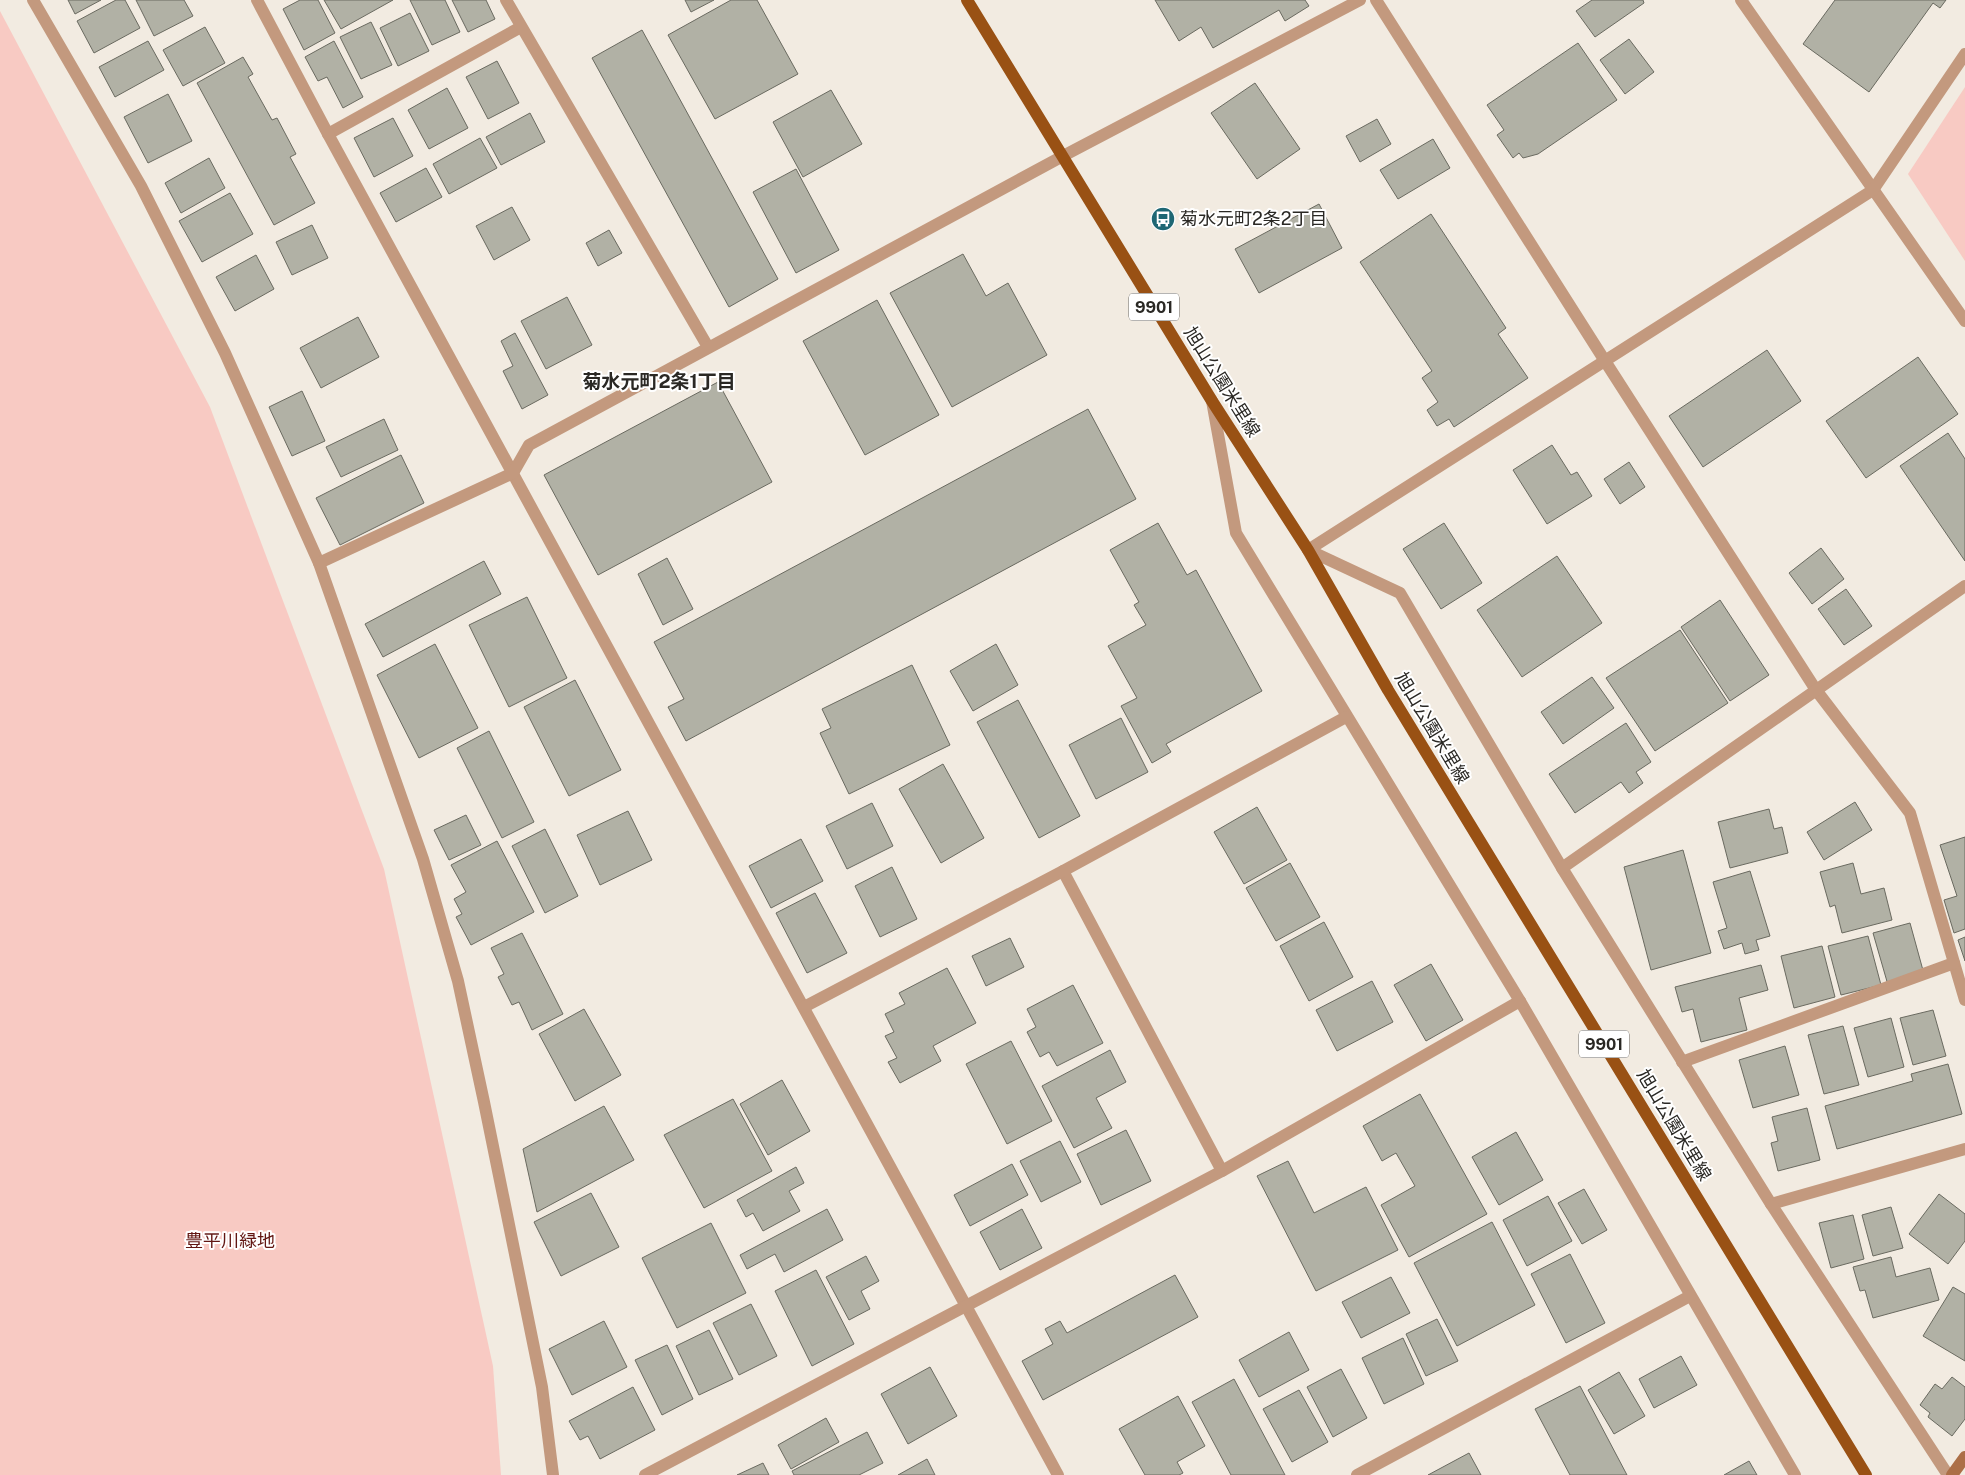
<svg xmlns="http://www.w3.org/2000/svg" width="1965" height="1475" font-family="'Public Sans','Noto Sans JP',sans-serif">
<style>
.green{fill:#f8cac3}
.building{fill:#b1b1a5;stroke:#6a6a60}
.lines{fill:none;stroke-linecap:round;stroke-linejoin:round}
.lane{stroke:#c3997e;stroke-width:12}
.street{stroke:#c3997e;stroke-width:12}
.secondary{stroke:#ac6f47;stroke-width:12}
.primary{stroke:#995114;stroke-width:12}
.labels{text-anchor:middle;stroke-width:4;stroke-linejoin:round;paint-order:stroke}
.shield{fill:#fff;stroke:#6a6866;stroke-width:1}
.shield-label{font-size:16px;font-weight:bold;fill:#2a2824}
.poi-label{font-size:18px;fill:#2a2824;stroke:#fff;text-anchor:start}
.street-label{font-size:18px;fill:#2a2824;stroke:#fff}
.park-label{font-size:18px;fill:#621612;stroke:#fff}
.neighbourhood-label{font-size:19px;font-weight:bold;fill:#2a2824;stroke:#fff}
</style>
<rect width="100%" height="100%" fill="#f2ebe1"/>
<!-- green -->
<g class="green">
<polygon points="0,11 210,407 384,869 493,1366 501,1475 0,1475"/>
<polygon points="1965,87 1965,261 1908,174"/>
</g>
<!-- building -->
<g class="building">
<polygon points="68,0 101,0 75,14"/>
<polygon points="116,0 125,0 140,28 94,53 77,21"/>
<polygon points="136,0 184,0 193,16 154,36"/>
<polygon points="300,0 318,0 335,33 304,50 283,9"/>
<polygon points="324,0 393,0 341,29"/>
<polygon points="410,0 445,0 460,32 432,45"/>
<polygon points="452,0 486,0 495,19 468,32"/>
<polygon points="685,0 714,0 691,12"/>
<polygon points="731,0 757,0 798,74 715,119 668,35"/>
<polygon points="1155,0 1305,0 1309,6 1285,21 1279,10 1213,48 1201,27 1179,41"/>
<polygon points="1592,0 1643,0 1644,3 1595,37 1576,11"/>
<polygon points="1835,0 1946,0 1940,8 1933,3 1869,92 1803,44"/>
<polygon points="410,13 429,51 398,66 380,28"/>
<polygon points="371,22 392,65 361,79 340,37"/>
<polygon points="205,27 225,63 183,86 163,50"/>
<polygon points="642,30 778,279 729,307 592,58"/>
<polygon points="1629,39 1654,72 1625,94 1600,60"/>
<polygon points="148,41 164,70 115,97 99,67"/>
<polygon points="334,41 363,97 343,108 327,77 318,81 305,57"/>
<polygon points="1578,43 1617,100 1538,154 1523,158 1519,153 1513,158 1497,135 1504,130 1487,105"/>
<polygon points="243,57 253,74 248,77 272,120 277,118 296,154 290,157 315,203 274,225 197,83"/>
<polygon points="497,61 519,103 488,119 466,77"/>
<polygon points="1255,83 1300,149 1257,179 1211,113"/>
<polygon points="447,88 468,128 429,149 408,110"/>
<polygon points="831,90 862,144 803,177 773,122"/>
<polygon points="168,94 192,141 148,163 124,117"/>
<polygon points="530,113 545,142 501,165 486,137"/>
<polygon points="393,118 413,156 374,177 354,138"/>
<polygon points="1377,119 1391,144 1360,162 1346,136"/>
<polygon points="480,138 497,168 449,194 433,164"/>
<polygon points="1433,139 1450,168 1398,199 1380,170"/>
<polygon points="209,158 225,188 181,213 165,183"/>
<polygon points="426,168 442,197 396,222 380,193"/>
<polygon points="796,169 839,250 796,273 753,192"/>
<polygon points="230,193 253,234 202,262 179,221"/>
<polygon points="1319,204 1342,248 1259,293 1235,249"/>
<polygon points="512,207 530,240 494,260 476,226"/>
<polygon points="1431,214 1506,328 1498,334 1528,378 1454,427 1449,419 1437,426 1427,410 1438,402 1422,378 1432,371 1360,262"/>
<polygon points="312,225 328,258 292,275 276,242"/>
<polygon points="609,230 622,253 598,266 586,243"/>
<polygon points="963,254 986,296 1008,283 1047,355 952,407 890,293"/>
<polygon points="256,255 274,289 235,311 216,277"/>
<polygon points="567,297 592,345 546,369 521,321"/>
<polygon points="877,300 939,415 865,455 803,341"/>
<polygon points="358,317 379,357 321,388 300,348"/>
<polygon points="515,333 548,395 522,409 503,371 513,366 501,341"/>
<polygon points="1767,350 1801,401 1703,467 1669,416"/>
<polygon points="1918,357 1958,414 1866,478 1826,421"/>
<polygon points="718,382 772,482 598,575 544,475"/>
<polygon points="302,391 325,441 292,456 269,407"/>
<polygon points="1088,409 1136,499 686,741 668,707 684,699 654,642"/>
<polygon points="384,419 398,450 341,477 326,447"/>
<polygon points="1948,433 1965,459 1965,561 1900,466"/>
<polygon points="1552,445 1571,475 1577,472 1592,496 1547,524 1513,470"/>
<polygon points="401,455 424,503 340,545 316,498"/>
<polygon points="1629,462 1645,487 1620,504 1604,479"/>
<polygon points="1158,523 1187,575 1196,570 1262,691 1166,744 1171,752 1152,763 1121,706 1137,698 1108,646 1146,625 1134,605 1139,602 1110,550"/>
<polygon points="1444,523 1482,583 1441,609 1403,549"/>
<polygon points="1821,548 1844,579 1812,604 1789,573"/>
<polygon points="1557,556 1602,623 1522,677 1477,610"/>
<polygon points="667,558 693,609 663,625 638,574"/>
<polygon points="484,561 501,594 383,657 365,624"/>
<polygon points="1846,589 1872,626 1844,645 1818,609"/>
<polygon points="527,597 567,678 509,707 469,625"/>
<polygon points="1720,600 1769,675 1730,701 1681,627"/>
<polygon points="1680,630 1728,703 1655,751 1606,678"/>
<polygon points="435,644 478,728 419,758 377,675"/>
<polygon points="996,644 1018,685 973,711 950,671"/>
<polygon points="912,665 950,745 849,794 820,733 831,728 822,709"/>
<polygon points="1592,677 1614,708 1563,744 1541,712"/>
<polygon points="575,680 621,770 569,796 524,707"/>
<polygon points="1018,700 1080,816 1039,838 977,722"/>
<polygon points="1121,718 1148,772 1096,799 1069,745"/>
<polygon points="1626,723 1651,762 1636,772 1643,783 1629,793 1621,782 1575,813 1549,774"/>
<polygon points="489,731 534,822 502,838 457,748"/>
<polygon points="943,764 984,838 941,863 899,789"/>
<polygon points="1855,802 1872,830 1824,860 1807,832"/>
<polygon points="872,803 893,846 847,869 826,826"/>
<polygon points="1257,807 1287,860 1244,884 1214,832"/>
<polygon points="1769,809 1774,829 1782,827 1788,853 1730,868 1718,822"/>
<polygon points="628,811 652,860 600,885 577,835"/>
<polygon points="466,815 481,845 449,860 434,830"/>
<polygon points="545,829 578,896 545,913 512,846"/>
<polygon points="1965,837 1965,929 1954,933 1944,900 1957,896 1940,845"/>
<polygon points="801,839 823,881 771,908 749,866"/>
<polygon points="497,841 534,912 471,945 456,917 462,914 454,899 466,892 451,865"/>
<polygon points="1683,850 1711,953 1651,970 1624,867"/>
<polygon points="1290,863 1320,917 1276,941 1246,888"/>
<polygon points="1853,863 1861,894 1884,888 1892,920 1842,933 1835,905 1830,907 1820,872"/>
<polygon points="892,867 917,919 880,937 855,886"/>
<polygon points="1750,871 1770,936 1756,940 1759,950 1745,954 1742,943 1724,949 1718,931 1727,928 1713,882"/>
<polygon points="815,893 847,953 807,973 776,913"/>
<polygon points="1324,922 1353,977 1309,1001 1280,946"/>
<polygon points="1910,923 1924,974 1888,985 1873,933"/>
<polygon points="522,933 563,1014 532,1030 519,1002 512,1005 498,977 504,974 491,948"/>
<polygon points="1868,936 1881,985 1841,995 1828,946"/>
<polygon points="1965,937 1965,961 1958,940"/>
<polygon points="1010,938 1024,967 986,986 972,956"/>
<polygon points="1822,946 1835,997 1794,1008 1781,956"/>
<polygon points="1431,964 1463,1020 1426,1041 1394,985"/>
<polygon points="1761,965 1768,990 1739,998 1747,1030 1701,1042 1693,1009 1682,1012 1675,987"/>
<polygon points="947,968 976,1023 933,1046 941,1061 900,1083 888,1062 897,1058 885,1036 894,1032 885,1014 905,1004 899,993"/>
<polygon points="1372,981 1393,1022 1337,1051 1316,1010"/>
<polygon points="1073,985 1103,1043 1057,1066 1049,1052 1040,1057 1027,1032 1036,1027 1027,1009"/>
<polygon points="584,1009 621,1075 575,1101 539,1034"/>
<polygon points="1933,1010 1946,1056 1913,1065 1900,1018"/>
<polygon points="1891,1018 1904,1067 1868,1077 1854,1028"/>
<polygon points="1843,1026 1859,1085 1824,1094 1808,1035"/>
<polygon points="1011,1041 1052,1121 1007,1144 966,1064"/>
<polygon points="1785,1046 1799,1095 1753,1108 1739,1060"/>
<polygon points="1110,1050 1126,1082 1096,1098 1112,1128 1074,1148 1042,1086"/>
<polygon points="1948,1064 1962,1114 1837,1149 1825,1106 1913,1081 1911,1074"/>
<polygon points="782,1080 810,1131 768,1155 740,1104"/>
<polygon points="1420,1094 1487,1214 1409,1257 1381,1205 1415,1186 1396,1153 1382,1161 1363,1126"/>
<polygon points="733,1099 772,1171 704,1208 664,1135"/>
<polygon points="604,1106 634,1160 537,1212 523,1149"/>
<polygon points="1807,1108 1820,1160 1778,1171 1771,1143 1778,1141 1772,1117"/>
<polygon points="1126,1130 1151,1181 1101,1205 1077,1154"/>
<polygon points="1516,1132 1543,1180 1499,1205 1472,1157"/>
<polygon points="1060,1141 1081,1182 1041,1202 1020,1161"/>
<polygon points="1288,1161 1314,1213 1366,1187 1398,1250 1316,1291 1257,1176"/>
<polygon points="1012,1164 1028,1195 970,1226 954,1195"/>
<polygon points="796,1167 804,1183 789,1191 800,1211 763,1231 753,1213 746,1217 737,1200"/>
<polygon points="1584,1189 1607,1230 1582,1244 1558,1203"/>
<polygon points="591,1193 619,1247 561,1276 534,1222"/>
<polygon points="1939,1194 1965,1214 1965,1241 1948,1264 1909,1234"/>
<polygon points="1548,1196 1572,1241 1527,1266 1503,1220"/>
<polygon points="1891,1207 1903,1248 1873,1256 1862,1215"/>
<polygon points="827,1209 843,1240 784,1272 775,1254 747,1269 740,1255"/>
<polygon points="1022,1209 1042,1248 1000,1270 980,1232"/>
<polygon points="1853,1215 1864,1259 1831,1268 1819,1223"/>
<polygon points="1492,1222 1535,1305 1457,1346 1414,1263"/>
<polygon points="711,1223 746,1293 677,1328 642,1258"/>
<polygon points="1570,1254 1605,1323 1566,1343 1531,1274"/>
<polygon points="866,1256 879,1281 861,1291 870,1309 849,1320 826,1277"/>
<polygon points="1891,1257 1896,1277 1930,1268 1939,1300 1873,1318 1865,1290 1860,1291 1853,1267"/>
<polygon points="816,1270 854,1344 812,1366 775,1291"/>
<polygon points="1175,1275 1198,1317 1043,1400 1022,1361 1053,1344 1045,1329 1060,1321 1067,1333"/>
<polygon points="1391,1277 1410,1313 1361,1338 1342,1302"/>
<polygon points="1953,1287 1965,1294 1965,1361 1923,1336"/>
<polygon points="751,1304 777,1356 739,1375 713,1323"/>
<polygon points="1437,1319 1458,1361 1426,1376 1406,1334"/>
<polygon points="604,1321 627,1367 572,1395 549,1349"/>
<polygon points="709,1330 733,1379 699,1395 676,1346"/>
<polygon points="1289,1332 1309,1370 1259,1397 1239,1360"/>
<polygon points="1403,1338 1424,1384 1384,1404 1362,1358"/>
<polygon points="667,1345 693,1399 662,1415 635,1360"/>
<polygon points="1681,1356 1697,1385 1654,1408 1639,1379"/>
<polygon points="930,1367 957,1416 908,1444 881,1394"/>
<polygon points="1341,1369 1367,1418 1333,1437 1307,1387"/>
<polygon points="1619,1372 1645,1416 1614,1434 1588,1390"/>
<polygon points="1952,1377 1965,1387 1965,1419 1952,1436 1928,1417 1930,1413 1920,1405 1935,1384 1942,1389"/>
<polygon points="1234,1379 1285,1475 1231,1475 1192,1402"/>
<polygon points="1580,1386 1627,1475 1570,1475 1535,1409"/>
<polygon points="633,1387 655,1430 600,1459 588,1436 580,1440 569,1421"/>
<polygon points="1299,1390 1328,1442 1292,1462 1263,1409"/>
<polygon points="1178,1396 1205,1446 1177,1462 1183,1473 1179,1475 1145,1475 1119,1429"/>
<polygon points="826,1418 839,1442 791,1469 778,1445"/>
<polygon points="867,1432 883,1463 859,1475 794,1475 792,1471"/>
<polygon points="1469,1453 1481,1475 1428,1475"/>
<polygon points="927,1459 935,1475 898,1475"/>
<polygon points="1749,1461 1757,1475 1724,1475"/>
<polygon points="763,1463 769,1475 737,1475"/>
</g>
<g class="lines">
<!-- lane -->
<g class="lane">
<polyline points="328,134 521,27"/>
<polyline points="1771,1204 1965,1149"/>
</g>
<!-- street -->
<g class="street">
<polyline points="33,0 141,186 225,353 319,563 423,859 458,981 484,1102 542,1387 553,1475"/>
<polyline points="257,0 328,134 1058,1475"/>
<polyline points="506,0 708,347"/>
<polyline points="1376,0 1605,361 1816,690 1910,813 1965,1000"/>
<polyline points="1741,0 1965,321"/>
<polyline points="1212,401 1236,533 1520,1001 1795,1475"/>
<polyline points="1308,550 1400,593 1562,868 1771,1204 1948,1475"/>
<polyline points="1308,550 1873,190 1965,54"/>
<polyline points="319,563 513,473 529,445 1063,156 1360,0"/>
<polyline points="1562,868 1965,586"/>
<polyline points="1063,871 1222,1171"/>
<polyline points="804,1007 1063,871 1346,717"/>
<polyline points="1682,1062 1954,963"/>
<polyline points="645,1475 1222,1171 1520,1001"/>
<polyline points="1357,1475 1690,1296"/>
</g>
<!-- secondary -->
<polyline class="secondary" points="1952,1475 1965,1457"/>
<!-- primary -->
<polyline class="primary" points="967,0 1212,401 1308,550 1388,690 1866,1475"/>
</g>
<!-- icons -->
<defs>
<g id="bus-disc" transform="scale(1.25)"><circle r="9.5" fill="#1e6774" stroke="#fff"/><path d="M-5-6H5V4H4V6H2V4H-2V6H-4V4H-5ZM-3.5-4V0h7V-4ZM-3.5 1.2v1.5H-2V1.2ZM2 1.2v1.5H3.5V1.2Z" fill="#fff"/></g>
</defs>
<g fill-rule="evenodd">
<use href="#bus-disc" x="1163" y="219"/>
</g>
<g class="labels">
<!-- shield labels -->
<g class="shield">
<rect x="1129" y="293.5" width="50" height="27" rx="4"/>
<rect x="1579" y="1030.5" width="50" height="27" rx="4"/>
</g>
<g class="shield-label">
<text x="1154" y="313">9901</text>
<text x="1604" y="1050">9901</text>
</g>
<!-- poi labels -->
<g class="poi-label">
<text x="1180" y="225">菊水元町2条2丁目</text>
</g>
<!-- street labels -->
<g class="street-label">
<text transform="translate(1222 382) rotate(58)" y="6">旭山公園米里線</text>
<text transform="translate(1432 728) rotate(59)" y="6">旭山公園米里線</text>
<text transform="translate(1674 1125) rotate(59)" y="6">旭山公園米里線</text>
</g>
<!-- park labels -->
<g class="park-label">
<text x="230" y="1247">豊平川緑地</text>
</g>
<!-- neighbourhood labels -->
<g class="neighbourhood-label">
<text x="659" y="388">菊水元町2条1丁目</text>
</g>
</g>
</svg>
